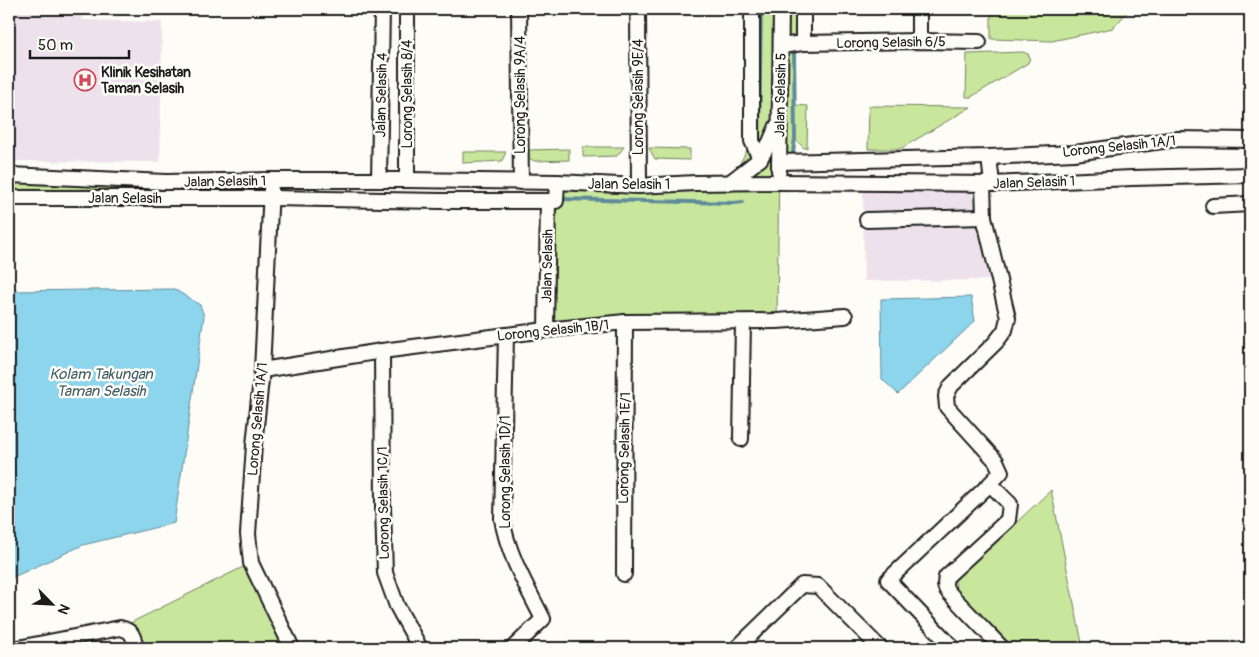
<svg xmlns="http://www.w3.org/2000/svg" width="1259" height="657" font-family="Pangolin,sans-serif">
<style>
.built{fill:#ede2eb}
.green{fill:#c9e69d;stroke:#72815c}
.water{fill:#8cd5ed;stroke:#5f8b99}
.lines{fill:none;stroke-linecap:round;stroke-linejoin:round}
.stream{stroke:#5f8b99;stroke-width:4}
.minor-casing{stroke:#1c1c1c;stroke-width:18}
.minor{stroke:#fdfcf7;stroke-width:14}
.labels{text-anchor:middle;stroke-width:5;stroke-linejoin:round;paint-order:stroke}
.street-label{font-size:14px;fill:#1c1c1c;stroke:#fdfcf7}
.poi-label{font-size:14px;font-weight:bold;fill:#1c1c1c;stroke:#fdfcf7;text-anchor:start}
.water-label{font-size:15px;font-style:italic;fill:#435d65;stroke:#fdfcf7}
</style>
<rect width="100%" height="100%" fill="#fdfcf7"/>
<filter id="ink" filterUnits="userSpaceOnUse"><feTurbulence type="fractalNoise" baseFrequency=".02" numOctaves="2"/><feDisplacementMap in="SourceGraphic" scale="10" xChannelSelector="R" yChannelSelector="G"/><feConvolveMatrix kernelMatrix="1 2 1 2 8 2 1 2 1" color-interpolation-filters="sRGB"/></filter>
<g filter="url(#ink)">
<!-- built -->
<g class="built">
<polygon points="9,9 82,9 82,20 162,22 160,162 9,161"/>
<polygon points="863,183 983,184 998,280 864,281"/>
</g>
<!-- green -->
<g class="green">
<polygon points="752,9 803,9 803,51 795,51 795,105 808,106 807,148 804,148 795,139 793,153 779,163 777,321 546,330 548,201 557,182 729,183 752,141"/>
<polygon points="991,9 1130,9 1113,28 1052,41 991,39"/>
<polygon points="1023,52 1028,54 1030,58 1028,63 971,97 966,97 967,54"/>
<polygon points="869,106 971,107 900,149 868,149"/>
<polygon points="583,147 624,147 617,156 583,157"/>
<polygon points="649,148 690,149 690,160 655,159"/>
<polygon points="569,149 569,160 534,161 529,158 528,150"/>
<polygon points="463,152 506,152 502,161 463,163"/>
<polygon points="9,175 272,180 271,196 9,198"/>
<polygon points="1051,490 1083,648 1012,648 956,589 955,580"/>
<polygon points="251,563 292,648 136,648 120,628"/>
</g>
<!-- water -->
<g class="water">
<polygon points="174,289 200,305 204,316 174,523 83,545 9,579 9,291"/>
<polygon points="971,297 975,321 898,394 882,379 881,299"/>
</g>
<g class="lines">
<!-- stream -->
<g class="stream">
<polyline points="759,139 761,9"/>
<polyline points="793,153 795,138 794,51"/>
<polyline points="274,191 289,192"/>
<polyline points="558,199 734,203 743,202"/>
</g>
<!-- minor casing -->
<g class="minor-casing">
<g id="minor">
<polyline points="407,9 407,180"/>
<polyline points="519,9 521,182"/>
<polyline points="638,9 639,186"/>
<polyline points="752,9 752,141 760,159"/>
<polyline points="803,9 803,43"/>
<polyline points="919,9 919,41"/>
<polyline points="781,46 803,43 919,41 979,42"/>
<polyline points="989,157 992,184"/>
<polyline points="779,162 989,157 1074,153 1177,139 1250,140"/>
<polyline points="779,171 781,9"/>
<polyline points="9,175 166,182 272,180 407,180 557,182 639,186 695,183 779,182 992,184 1132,178 1250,175"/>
<polyline points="379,180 382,9"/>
<polyline points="729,183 760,159 770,142 777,126"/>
<path d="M983,184L984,217L1008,318L1005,330L996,342L951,386L946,396L947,407L996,461L1001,472L990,484L1010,504L1008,520L946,577C944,586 945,589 951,595L1002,648"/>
<polyline points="271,189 262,370 254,445 248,534 251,563 292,648"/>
<polyline points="9,198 271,198 440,201 556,201 557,182"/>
<polyline points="1213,206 1250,204"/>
<polyline points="867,220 984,217"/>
<polyline points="546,330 548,201"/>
<path d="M506,335L502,519C508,555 527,587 543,619L513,648"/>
<polyline points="382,351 383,507 385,573 397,606 420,648"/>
<polyline points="262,370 382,351 546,330 625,322 777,321 845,316"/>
<polyline points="741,439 743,322"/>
<polyline points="624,574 625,322"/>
<path d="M18,648L120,628C134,631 133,637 136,648"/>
<polyline points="737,648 802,585 818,586 880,648"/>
<polyline points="953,648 888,580 990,484"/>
</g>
</g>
<!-- minor -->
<use href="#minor" class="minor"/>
</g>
</g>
<!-- icons -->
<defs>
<g id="hospital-ring" transform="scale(1.125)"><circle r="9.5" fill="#fdfcf7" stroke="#d1495b" stroke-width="1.5"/><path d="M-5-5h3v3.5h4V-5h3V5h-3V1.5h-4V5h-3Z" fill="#d1495b"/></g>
</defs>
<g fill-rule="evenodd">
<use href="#hospital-ring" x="85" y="80"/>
</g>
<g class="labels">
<!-- street labels -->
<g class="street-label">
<text transform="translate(891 42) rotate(-1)" y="5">Lorong Selasih 6/5</text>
<text transform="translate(407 94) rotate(-90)" y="5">Lorong Selasih 8/4</text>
<text transform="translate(381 95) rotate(-89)" y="5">Jalan Selasih 4</text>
<text transform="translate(520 95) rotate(-90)" y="5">Lorong Selasih 9A/4</text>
<text transform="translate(780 95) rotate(-89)" y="5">Jalan Selasih 5</text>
<text transform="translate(638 97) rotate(-90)" y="5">Lorong Selasih 9E/4</text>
<text transform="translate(1119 146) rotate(-6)" y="5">Lorong Selasih 1A/1</text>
<text transform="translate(225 181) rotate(-1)" y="5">Jalan Selasih 1</text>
<text transform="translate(1034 182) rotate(-2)" y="5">Jalan Selasih 1</text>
<text x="629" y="189">Jalan Selasih 1</text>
<text x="125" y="203">Jalan Selasih</text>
<text transform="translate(547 266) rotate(-89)" y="5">Jalan Selasih</text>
<text transform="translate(553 330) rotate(-6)" y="5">Lorong Selasih 1B/1</text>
<text transform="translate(257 419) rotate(-85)" y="5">Lorong Selasih 1A/1</text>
<text transform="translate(624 448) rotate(-89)" y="5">Lorong Selasih 1E/1</text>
<text transform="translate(505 472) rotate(-90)" y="5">Lorong Selasih 1D/1</text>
<text transform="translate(383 503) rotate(-91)" y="5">Lorong Selasih 1C/1</text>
</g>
<!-- poi labels -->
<g class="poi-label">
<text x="101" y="77">Klinik Kesihatan<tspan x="101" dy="16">Taman Selasih</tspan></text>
</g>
<!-- water labels -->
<g class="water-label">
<text x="101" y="379">Kolam Takungan<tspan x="101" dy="17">Taman Selasih</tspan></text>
</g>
</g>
<!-- margin -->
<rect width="1259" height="657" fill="none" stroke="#fdfcf7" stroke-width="30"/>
<rect x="15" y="15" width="1229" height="627" fill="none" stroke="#1c1c1c" stroke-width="2" filter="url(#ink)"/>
<!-- north arrow -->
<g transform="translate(52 604) rotate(114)" stroke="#fdfcf7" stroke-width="4" paint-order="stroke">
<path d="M0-4L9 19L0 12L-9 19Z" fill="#1c1c1c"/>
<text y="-8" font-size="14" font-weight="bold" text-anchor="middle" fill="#1c1c1c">N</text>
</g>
<!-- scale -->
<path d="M30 50v8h99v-8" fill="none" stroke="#1c1c1c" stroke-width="2.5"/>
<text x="38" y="50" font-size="15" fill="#1c1c1c" stroke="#fdfcf7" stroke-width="4" paint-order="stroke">50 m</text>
</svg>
